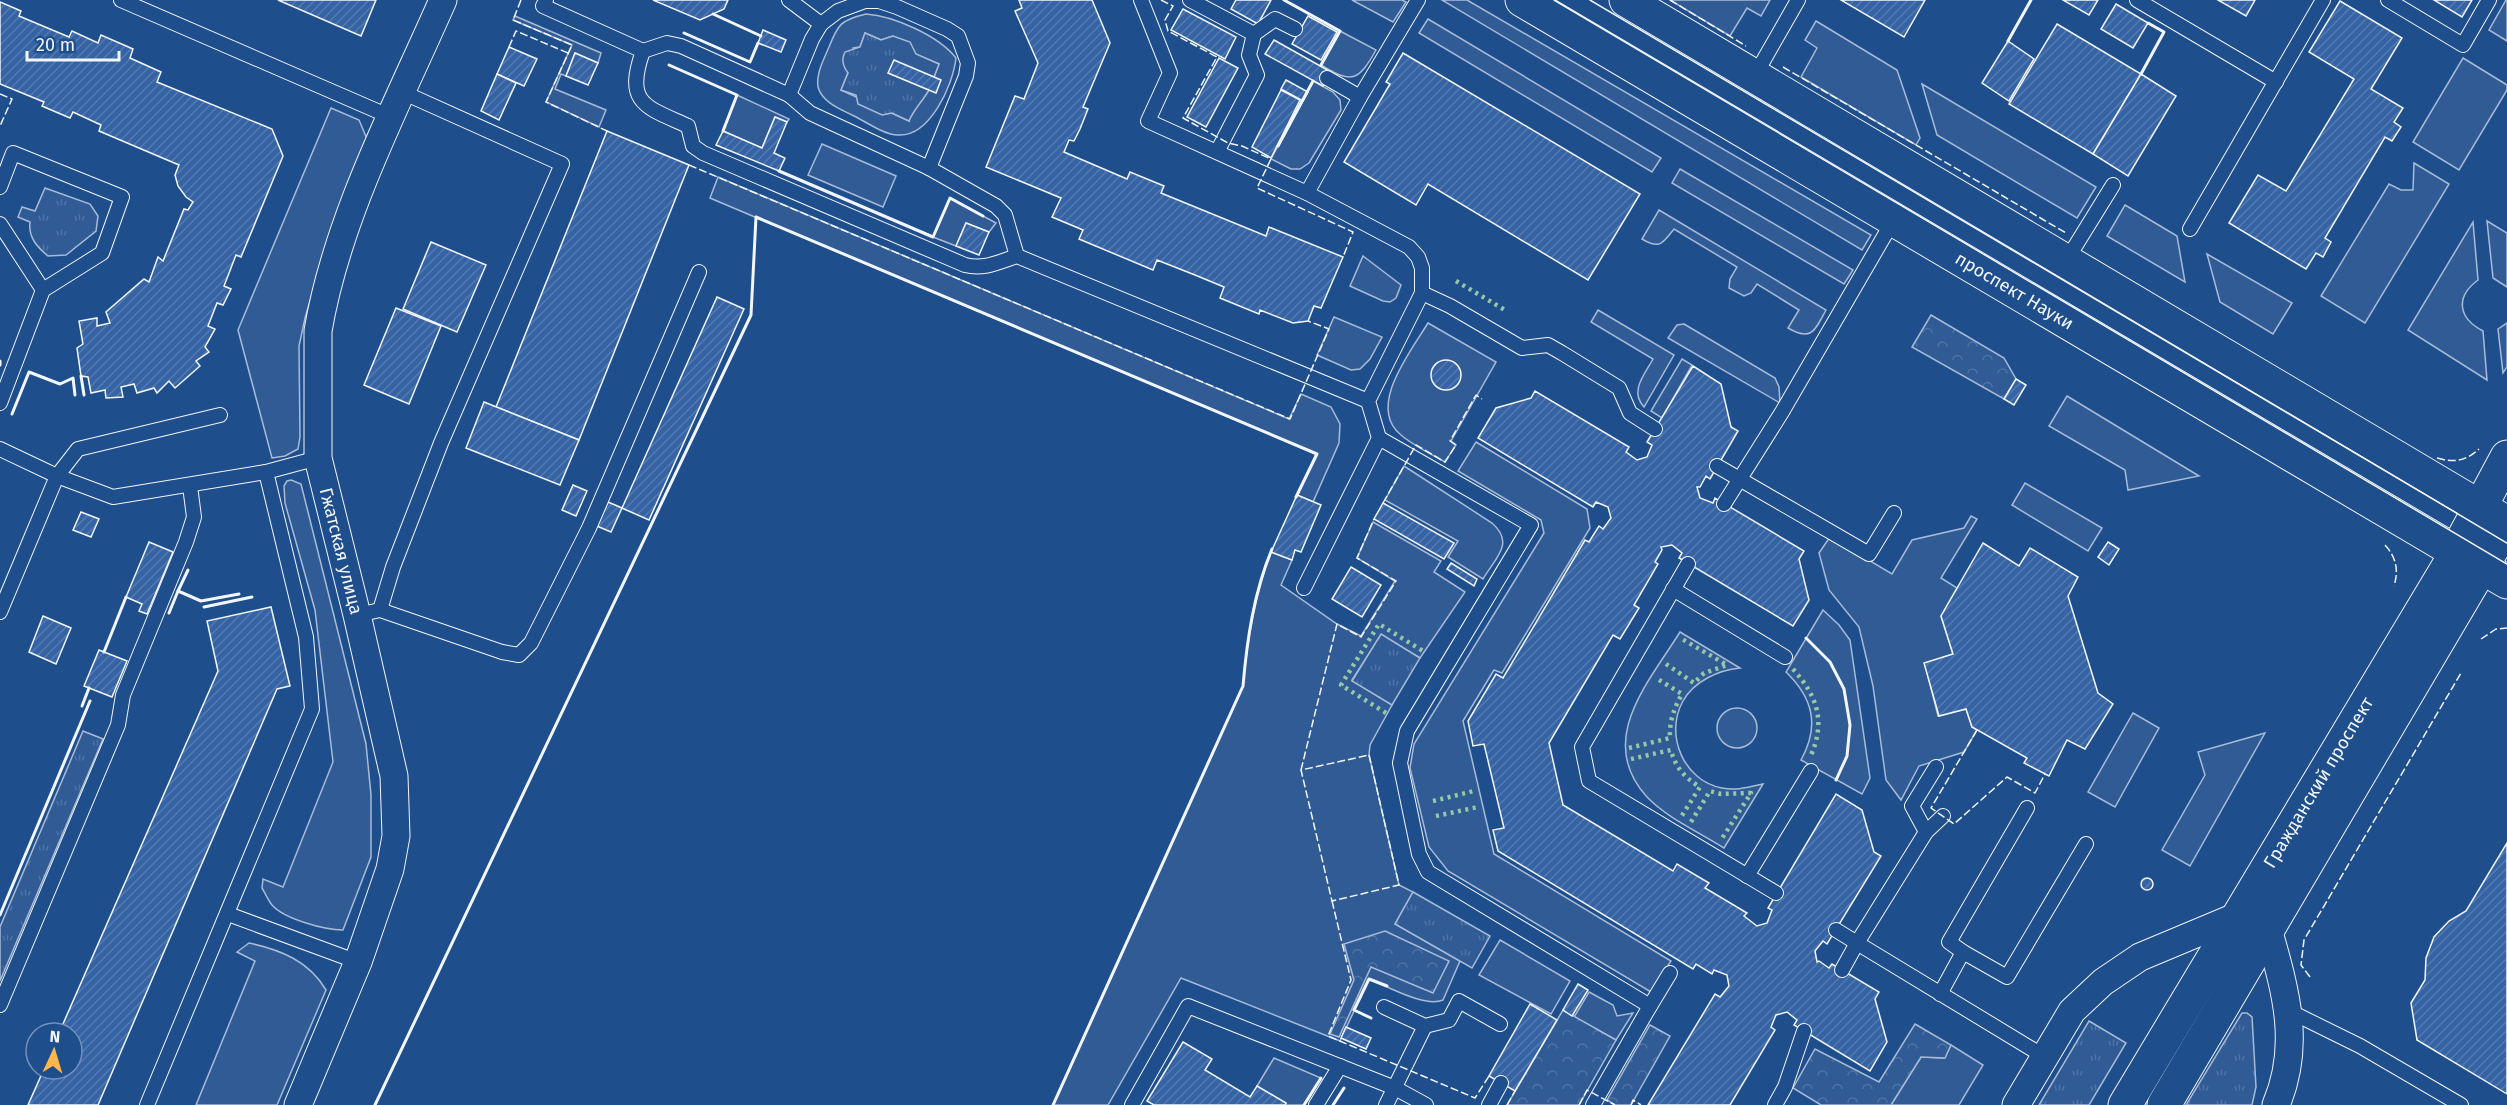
<svg xmlns="http://www.w3.org/2000/svg" width="2507" height="1105" font-family="'Fira Sans',sans-serif">
<style>
.grass{fill:#305b95;stroke:#a8bbd7;stroke-width:1.5;fill-rule:evenodd}
.forest{fill:url(#forest-crowns);stroke:#a8bbd7;stroke-width:1.5}
.park{fill:url(#park-tufts);stroke:#a8bbd7;stroke-width:1.5}
.building{fill:url(#building-hatch);stroke:#f2f6ff;stroke-width:1.5}
.lines{fill:none;stroke-linecap:round;stroke-linejoin:round}
.service-casing{stroke:#f2f6ff;stroke-width:16}
.minor-casing{stroke:#f2f6ff;stroke-width:29}
.secondary-casing{stroke:#f2f6ff;stroke-width:35}
.service{stroke:#1f4e8c;stroke-width:14}
.minor{stroke:#1f4e8c;stroke-width:27}
.secondary{stroke:#1f4e8c;stroke-width:33}
.tram{stroke:#f2f6ff;stroke-width:1.5}
.hedge{stroke:#97c8a6;stroke-width:4.5;stroke-dasharray:3 4.5;stroke-linecap:butt}
.fence{stroke:#f2f6ff;stroke-width:1.5;stroke-dasharray:8 3;stroke-linecap:butt}
.wall{stroke:#f2f6ff;stroke-width:3}
.labels{text-anchor:middle;stroke-width:4.5;stroke-linejoin:round;paint-order:stroke}
.street-label{font-size:18px;fill:#f2f6ff;stroke:#1f4e8c}
</style>
<defs>
<pattern id="forest-crowns" width="20" height="18" patternUnits="userSpaceOnUse" patternTransform="scale(1.5)"><rect width="20" height="18" fill="#305b95"/><path d="M2 6a3 3 0 1 1 6 0M12 15a3 3 0 1 1 6 0" fill="none" stroke="#4e73a5"/></pattern>
<pattern id="park-tufts" width="24" height="20" patternUnits="userSpaceOnUse" patternTransform="scale(1.5)"><rect width="24" height="20" fill="#305b95"/><path d="M3 7l-1-3M5 7V3M7 7l1-3M15 17l-1-3M17 17v-4M19 17l1-3" fill="none" stroke="#4e73a5"/></pattern>
<pattern id="building-hatch" width="6" height="6" patternUnits="userSpaceOnUse" patternTransform="scale(1.5)"><rect width="6" height="6" fill="#3563a3"/><path d="M-1 1l2-2M0 6l6-6M5 7l2-2" fill="none" stroke="#537ab1"/></pattern>
</defs>
<rect width="100%" height="100%" fill="#1f4e8c"/>
<!-- grass -->
<g class="grass">
<polygon points="1352,0 1402,0 1406,2 1393,22"/>
<polygon points="1442,0 1467,0 1871,235 1862,250"/>
<polygon points="1670,0 1770,0 1761,16 1747,8 1730,36"/>
<polygon points="2506,0 2507,0 2507,41 2489,30"/>
<path d="M866,14C894,16 939,36 956,58C953,85 930,137 898,135C884,135 865,121 852,115C840,109 822,102 818,87C816,73 824,59 829,47C838,24 841,20 866,14ZM865,33L881,40L893,36L915,54L939,64L934,77L894,60L888,73L909,121L841,90L848,73L853,48L860,47Z"/>
<polygon points="515,16 601,53 598,63 575,53 566,76 561,74 555,89 606,110 599,127 546,102 572,45 513,20"/>
<polygon points="1428,19 1661,158 1652,172 1419,33"/>
<polygon points="1816,21 1897,70 1920,138 1916,145 1801,77 1817,48 1805,40"/>
<path d="M1340,31L1376,50C1359,80 1353,85 1321,65Z"/>
<polygon points="2463,58 2507,85 2507,90 2459,170 2413,142"/>
<polygon points="1313,81 1333,92 1340,100 1341,110 1309,163 1300,169 1291,169 1271,159"/>
<polygon points="1922,84 2096,187 2077,218 1937,135"/>
<polygon points="737,95 789,119 787,122 775,117 762,148 723,131"/>
<polygon points="331,108 359,120 367,139 331,229 305,318 299,346 300,437 298,449 285,456 272,458 238,330"/>
<polygon points="822,144 896,176 883,207 808,175"/>
<polygon points="2414,163 2449,184 2365,323 2321,296 2389,184 2401,190 2413,190"/>
<polygon points="1680,169 1853,270 1844,284 1672,183"/>
<polygon points="718,177 1289,419 1301,394 1331,407 1340,424 1339,443 1313,502 1297,495 1316,454 710,198"/>
<polygon points="950,198 996,223 989,232 966,223 956,246 933,237"/>
<polygon points="2125,205 2177,236 2185,282 2107,236"/>
<path d="M1659,210L1826,310C1815,330 1812,342 1788,328L1799,310L1757,284L1751,293L1744,296L1729,288L1730,279L1737,267L1674,229C1663,243 1660,250 1642,239Z"/>
<polygon points="2487,221 2507,233 2507,287 2493,278"/>
<path d="M2473,222L2478,280C2455,297 2458,318 2483,331L2487,380L2408,330Z"/>
<polygon points="2207,254 2292,303 2273,334 2220,302"/>
<polygon points="1363,256 1401,285 1396,298 1390,302 1383,301 1350,286"/>
<path d="M1598,310L1674,355L1644,407C1629,391 1645,374 1653,359L1591,322Z"/>
<polygon points="1334,317 1382,337 1370,359 1360,369 1351,370 1317,355"/>
<path d="M1428,323L1496,362L1451,441L1456,445L1445,462C1431,454 1414,446 1401,435C1366,407 1411,351 1428,323Z"/>
<polygon points="2507,323 2507,367 2503,373 2498,329"/>
<polygon points="1684,324 1775,378 1779,387 1780,403 1668,338 1677,325"/>
<polygon points="1682,359 1692,365 1662,418 1651,411"/>
<polygon points="2067,396 2199,476 2128,490 2125,470 2049,426"/>
<polygon points="1476,442 1587,509 1590,528 1502,673 1494,670 1463,721 1494,854 1671,961 1651,992 1448,871 1429,847 1410,768 1414,744 1544,533 1541,520 1458,471"/>
<path d="M1404,466L1492,523C1515,543 1496,557 1483,579L1448,557L1458,541L1385,500Z"/>
<path d="M291,480L301,484L366,744L371,795V857L343,930C325,930 284,919 272,905C268,900 265,893 262,888L263,879L283,887L333,762L315,610L285,503L284,486L287,481Z"/>
<polygon points="2025,483 2102,528 2088,551 2012,505"/>
<polygon points="1971,516 1977,519 1941,578 1957,588 1941,616 1953,654 1925,664 1938,716 1966,709 1972,727 1977,730 1964,752 1919,766 1901,800 1886,780 1873,686 1859,627 1829,590 1819,553 1830,537 1892,574 1912,540 1964,528"/>
<path d="M1373,522L1441,561L1434,572L1465,592L1420,658L1381,635L1352,680L1392,705L1370,745L1369,755L1399,885L1413,892L1395,924L1460,961L1443,1000C1425,1008 1387,986 1369,979L1340,1041L1181,978L1108,1105H1053L1243,686C1247,640 1255,595 1271,552L1292,560L1281,585L1337,624L1361,636L1395,581L1357,558Z"/>
<path d="M1823,610L1839,625L1850,640L1870,778L1862,794L1801,760C1820,726 1813,698 1786,672Z"/>
<path d="M1680,632L1740,668C1719,670 1694,681 1683,701C1664,735 1684,781 1722,788C1736,791 1749,787 1763,784L1724,848C1699,832 1667,818 1647,797C1595,740 1649,682 1680,632Z"/>
<circle cx="1737" cy="728" r="20"/>
<polygon points="2133,713 2159,728 2115,807 2088,792"/>
<polygon points="2265,733 2190,866 2162,850 2205,775 2198,752"/>
<polygon points="1500,940 1570,981 1551,1014 1479,975"/>
<path d="M249,943C281,950 309,961 326,990L277,1105H196L255,961L237,952Z"/>
<polygon points="1589,992 1613,1005 1617,1016 1633,1013 1616,1040 1574,1017"/>
<polygon points="1951,1045 1983,1065 1959,1105 1891,1105 1921,1057 1944,1058"/>
<polygon points="1274,1058 1321,1078 1304,1105 1285,1105 1286,1103 1257,1086"/>
</g>
<!-- forest -->
<g class="forest">
<polygon points="1931,315 2004,358 2016,379 2004,399 1912,347"/>
<polygon points="1385,931 1449,961 1433,993 1371,967 1339,1037 1330,1034 1354,980 1344,944"/>
<polygon points="1563,1010 1616,1040 1579,1105 1507,1105"/>
<polygon points="1915,1024 1951,1045 1945,1058 1921,1057 1891,1105 1821,1105 1793,1088 1815,1049 1879,1082"/>
<polygon points="1650,1025 1670,1036 1631,1105 1615,1105 1607,1100"/>
</g>
<!-- park -->
<g class="park">
<path d="M865,33L881,40L893,36L910,42L916,54L939,64L934,77L894,61L889,73L929,90C922,102 914,109 909,121L892,113L882,115L858,104L856,95L841,90L848,73C843,66 841,60 845,52L860,47Z"/>
<path d="M45,188L90,204L98,216L96,231L66,255L48,256C37,247 28,237 30,222L18,217L22,207L35,211Z"/>
<polygon points="1381,634 1420,658 1392,705 1352,681"/>
<polygon points="83,731 103,739 0,981 0,927"/>
<polygon points="1413,892 1490,936 1472,968 1395,924"/>
<polygon points="2242,1013 2247,1013 2252,1017 2256,1087 2252,1105 2186,1105"/>
<polygon points="2089,1021 2126,1043 2089,1105 2039,1105"/>
</g>
<!-- building -->
<g class="building">
<polygon points="278,0 376,0 361,36"/>
<polygon points="653,0 728,0 724,9 700,20"/>
<polygon points="1019,0 1092,0 1110,43 1083,107 1088,109 1080,129 1074,141 1069,140 1064,152 1127,179 1130,172 1164,186 1161,193 1266,236 1269,227 1343,257 1321,308 1314,306 1308,321 1293,323 1260,310 1259,314 1220,298 1224,287 1195,275 1157,260 1153,270 1079,239 1083,230 1052,217 1061,198 986,167 1015,96 1024,99 1038,63 1015,11 1022,8"/>
<polygon points="1236,0 1271,0 1258,24 1231,9"/>
<polygon points="1841,0 1925,0 1904,37"/>
<polygon points="2063,0 2098,0 2089,15"/>
<polygon points="2218,0 2255,0 2246,16"/>
<polygon points="2434,0 2472,0 2462,17"/>
<polygon points="2340,1 2402,38 2371,89 2403,108 2394,122 2401,127 2392,141 2385,137 2325,238 2331,242 2323,257 2316,253 2306,269 2229,223 2258,175 2286,191 2354,79 2309,52"/>
<polygon points="0,2 21,11 19,16 69,37 72,31 98,43 101,35 133,49 130,58 161,72 157,82 272,129 283,156 241,257 236,255 224,286 231,289 223,305 217,303 208,326 215,329 205,347 209,352 196,361 200,366 175,388 169,381 157,393 154,388 137,393 134,384 121,387 123,397 106,398 105,390 91,393 88,377 81,376 77,348 83,344 79,321 97,318 97,326 110,323 106,312 144,279 149,282 158,257 163,261 184,209 188,210 193,202 186,197 178,186 175,175 179,165 99,131 101,125 73,112 70,118 42,106 44,102 0,84"/>
<polygon points="2116,4 2148,23 2133,48 2101,29"/>
<polygon points="1183,9 1236,37 1225,59 1171,30"/>
<polygon points="1308,16 1337,32 1321,60 1292,44"/>
<polygon points="2057,24 2141,74 2093,154 2009,104"/>
<polygon points="763,30 786,40 781,52 758,43"/>
<polygon points="1274,40 1331,72 1323,86 1265,54"/>
<polygon points="2008,41 2034,59 2009,101 1982,83"/>
<polygon points="509,47 537,59 524,86 497,74"/>
<polygon points="575,53 598,63 588,85 566,76"/>
<polygon points="1403,53 1640,194 1588,280 1428,184 1416,205 1344,162 1390,84 1386,82"/>
<polygon points="1219,58 1238,68 1206,127 1187,117"/>
<polygon points="894,60 941,80 936,93 888,73"/>
<polygon points="497,74 516,83 499,120 481,111"/>
<polygon points="2141,74 2176,96 2128,176 2093,154"/>
<polygon points="1286,80 1308,92 1303,101 1281,89"/>
<polygon points="1281,90 1300,100 1271,158 1252,147"/>
<polygon points="775,117 787,122 774,153 785,158 779,171 716,145 723,131 762,148"/>
<polygon points="607,131 689,165 579,440 496,407"/>
<polygon points="966,223 989,232 979,255 956,246"/>
<polygon points="431,242 486,265 457,332 403,309"/>
<polygon points="717,297 744,309 649,520 622,508"/>
<polygon points="396,308 441,326 409,404 364,385"/>
<circle cx="1446" cy="375" r="15"/>
<polygon points="1693,366 1721,384 1731,427 1738,431 1710,479 1706,476 1700,487 1697,487 1700,498 1713,503 1715,498 1804,551 1799,559 1809,600 1793,626 1679,558 1682,553 1672,545 1661,547 1662,550 1655,562 1658,564 1634,605 1639,608 1620,639 1613,635 1549,743 1563,805 1673,871 1677,864 1709,883 1705,888 1747,913 1744,916 1757,926 1767,923 1772,910 1768,908 1836,794 1862,810 1874,852 1881,856 1827,944 1823,941 1815,951 1817,962 1819,961 1829,968 1832,964 1879,992 1875,999 1887,1042 1870,1071 1794,1025 1797,1020 1787,1012 1776,1015 1771,1027 1775,1030 1730,1105 1648,1105 1715,994 1720,997 1729,986 1727,975 1714,970 1712,974 1696,964 1693,969 1498,851 1493,830 1504,828 1484,744 1473,746 1468,721 1496,674 1503,678 1585,540 1589,542 1599,526 1603,529 1611,518 1608,507 1596,502 1593,507 1478,438 1496,408 1531,398 1535,391 1629,447 1626,452 1637,460 1647,457 1652,445 1647,442"/>
<polygon points="2016,379 2026,385 2014,405 2004,399"/>
<polygon points="484,402 579,440 560,485 466,448"/>
<polygon points="573,485 587,491 576,516 562,510"/>
<polygon points="1297,495 1321,505 1301,552 1295,550 1292,560 1271,552"/>
<polygon points="608,502 622,508 611,532 597,526"/>
<polygon points="1383,503 1454,543 1444,559 1374,519"/>
<polygon points="81,512 99,519 91,537 73,530"/>
<polygon points="149,542 173,552 147,614 139,611 142,604 126,597"/>
<polygon points="2108,542 2119,549 2109,565 2098,557"/>
<polygon points="1983,543 2019,566 2030,548 2078,577 2068,596 2098,693 2113,704 2085,749 2067,740 2049,776 2024,763 2027,758 1972,727 1966,709 1939,716 1924,663 1953,654 1941,616"/>
<polygon points="1451,563 1477,579 1474,586 1447,569"/>
<polygon points="1351,567 1381,585 1362,617 1332,599"/>
<polygon points="271,607 290,686 277,689 98,1105 28,1105 44,1069 72,1069 72,1033 59,1033 218,671 207,621"/>
<polygon points="43,616 71,628 56,664 29,652"/>
<polygon points="99,650 127,661 112,697 84,686"/>
<polygon points="2507,843 2507,1094 2417,1040 2411,1003 2425,980 2426,958 2434,937 2449,921 2466,911"/>
<circle cx="2147" cy="884" r="6"/>
<polygon points="1578,984 1588,990 1572,1016 1563,1010"/>
<polygon points="1530,1004 1557,1020 1515,1091 1489,1076"/>
<polygon points="1346,1027 1371,1038 1366,1049 1341,1038"/>
<polygon points="1183,1042 1212,1059 1205,1070 1250,1097 1257,1086 1286,1103 1285,1105 1154,1105 1147,1101"/>
</g>
<g class="lines">
<!-- service casing -->
<g class="service-casing">
<g id="service">
<polyline points="121,0 391,117"/>
<path d="M546,0L543,6L643,51C624,104 646,107 688,126L693,146L703,153L965,265C984,270 999,262 1017,256L1368,401"/>
<polyline points="789,0 821,24"/>
<polyline points="1141,0 1170,73 1148,121 1307,193"/>
<polyline points="1190,0 1254,34 1249,55 1257,75 1217,152"/>
<polyline points="2137,0 2276,82"/>
<polyline points="2388,0 2463,45 2489,0"/>
<polyline points="1254,34 1275,19 1295,29"/>
<polyline points="643,51 667,43 681,46 789,95 810,113 929,168 996,206 1005,215 1017,256"/>
<polyline points="1754,77 1798,0"/>
<polyline points="1327,78 1360,97"/>
<polyline points="789,95 812,39 821,24 838,11 865,1 879,1 897,7 947,29 958,36 968,63 966,76 929,168"/>
<polyline points="0,187 13,153 122,197 102,253 43,290 0,403"/>
<polyline points="0,224 43,290"/>
<polyline points="2190,229 2323,0"/>
<polyline points="2066,261 2113,185"/>
<polyline points="1422,293 1450,306 1522,348 1548,345 1562,353 1619,388 1630,413 1655,429"/>
<polyline points="1379,438 1531,525 1407,731 1400,763 1419,854 1428,872 1650,1006 1593,1105"/>
<polyline points="0,449 57,476 113,497 266,472 318,458"/>
<polyline points="1717,466 1869,554 1894,513"/>
<polyline points="1724,504 1782,412 1893,221"/>
<polyline points="1688,564 1582,747 1589,781 1776,893"/>
<polyline points="1304,588 1379,438 1368,401 1422,293 1422,268 1418,257 1409,247 1307,193 1360,97 1418,0"/>
<polyline points="1673,589 1785,657"/>
<polyline points="380,610 393,567 441,443 562,164 402,92"/>
<polyline points="0,612 57,476 78,449 220,415"/>
<polyline points="371,612 380,610 502,652 519,655 531,643 589,528 699,272"/>
<polyline points="1936,767 1912,806 1926,832 1857,943 2045,1057"/>
<polyline points="1926,832 1943,816"/>
<polyline points="1747,876 1811,771"/>
<polyline points="228,914 358,962"/>
<polyline points="1836,930 1857,943 1842,970"/>
<polyline points="1963,952 1949,942 2027,808"/>
<polyline points="1940,994 1963,952 2007,977 2086,844"/>
<polyline points="0,1005 118,725 123,695 186,542 194,517 190,486"/>
<polyline points="1650,1006 1670,973"/>
<polyline points="1384,1007 1425,1026 1449,1020 1459,1001 1500,1024"/>
<polyline points="2289,1011 2360,1046 2461,1105"/>
<polyline points="147,1105 312,709 306,637 266,472"/>
<polyline points="1132,1105 1188,1006 1395,1088 1426,1105"/>
<polyline points="1316,1105 1340,1066"/>
<polyline points="1386,1105 1425,1026"/>
<polyline points="1489,1105 1501,1083"/>
<polyline points="1775,1105 1785,1087 1804,1031"/>
</g>
</g>
<!-- minor casing -->
<g class="minor-casing">
<g id="minor">
<path d="M2268,929C2285,989 2302,1044 2276,1105"/>
<path d="M298,1105L358,962L390,869L396,836L394,776L357,615L318,458V331C337,218 397,105 443,0"/>
<polyline points="2016,1105 2072,1011 2103,982 2140,957 2238,916"/>
</g>
</g>
<!-- secondary casing -->
<g class="secondary-casing">
<g id="secondary">
<path id="s1" d="M1522,0L2507,582"/>
<polyline points="1626,0 2507,523"/>
<path id="s2" d="M2125,1105L2448,567L2507,457"/>
<polyline points="2164,1105 2507,524"/>
</g>
</g>
<!-- service -->
<use href="#service" class="service"/>
<!-- minor -->
<use href="#minor" class="minor"/>
<!-- secondary -->
<use href="#secondary" class="secondary"/>
<!-- tram -->
<g class="tram">
<polyline points="1554,0 2507,564"/>
<polyline points="1590,0 2507,543"/>
</g>
<!-- hedge -->
<g class="hedge">
<polyline points="1456,281 1505,310"/>
<polyline points="1666,664 1694,683 1704,673 1727,665 1682,639"/>
<path d="M1793,669C1817,696 1826,721 1811,755"/>
<polyline points="1386,713 1341,685 1379,624 1423,651"/>
<path d="M1629,748L1670,738C1669,722 1674,708 1682,694L1656,678"/>
<path d="M1631,759L1671,750C1675,767 1685,778 1700,787L1681,817"/>
<polyline points="1433,801 1474,791"/>
<polyline points="1436,816 1478,807"/>
<polyline points="1691,822 1710,791 1721,794 1751,793 1721,840"/>
</g>
<!-- fence -->
<g class="fence">
<polyline points="521,0 513,20 572,45 546,102 607,131"/>
<polyline points="1161,0 1173,6 1165,20 1168,31 1217,57 1183,118 1228,143 1242,146 1271,159 1257,188 1353,232 1343,257"/>
<polyline points="1670,0 1746,46"/>
<polyline points="509,47 516,31 568,53"/>
<polyline points="1783,67 2066,233"/>
<polyline points="0,94 12,99 0,126"/>
<polyline points="689,165 1290,419 1329,329 1308,321"/>
<path d="M2437,458C2454,463 2466,461 2479,449"/>
<polyline points="1383,503 1416,445 1445,462 1456,445 1450,441 1476,395 1482,399"/>
<path d="M2385,545C2396,557 2399,570 2394,586"/>
<polyline points="2481,639 2496,629 2507,628"/>
<polyline points="1977,730 1931,808 1954,824 2007,777 2035,793 2045,774"/>
<polygon points="1369,755 1399,885 1332,901 1301,770"/>
<polyline points="1301,770 1337,624 1361,637 1396,581 1357,558 1374,519"/>
<polyline points="1332,901 1351,980 1328,1036 1475,1098 1489,1076"/>
<polyline points="2310,977 2301,965 2304,940 2461,673"/>
<polyline points="1507,1105 1515,1091"/>
<polyline points="1579,1105 1587,1090 1615,1105"/>
<polyline points="1631,1105 1633,1100 1641,1105"/>
</g>
<!-- wall -->
<g class="wall">
<polyline points="1284,0 1340,31 1321,65"/>
<polyline points="713,14 761,36"/>
<polyline points="684,33 750,62 758,43"/>
<polyline points="2008,41 2031,0"/>
<polyline points="669,65 737,95 723,131"/>
<polyline points="2141,74 2164,32 2148,23"/>
<polyline points="1278,146 1313,81"/>
<polyline points="779,171 933,237 950,198 983,216"/>
<polyline points="0,361 0,365"/>
<polyline points="81,376 84,395"/>
<polyline points="12,414 29,372 60,384 73,378 75,395"/>
<polyline points="178,591 188,570"/>
<polyline points="204,607 252,597"/>
<polyline points="169,613 178,591 201,601 239,594"/>
<polyline points="1806,638 1830,662 1844,689 1850,725 1847,756 1836,780"/>
<polyline points="104,652 126,597"/>
<polyline points="82,706 89,688"/>
<polyline points="0,915 90,701"/>
<polyline points="1371,1018 1354,1010 1369,979 1387,986"/>
<polyline points="375,1105 751,315 756,217 1317,454 1296,497"/>
<path d="M1053,1105L1243,686C1247,639 1254,592 1272,549"/>
<polyline points="1304,1105 1321,1078"/>
<polyline points="1333,1105 1344,1088"/>
</g>
</g>
<g class="labels">
<!-- street labels -->
<g class="street-label">
<text dy="6" stroke="none"><textPath href="#s1" startOffset="572">проспект Науки</textPath></text>
<text transform="translate(341 551) rotate(76)" y="6">Гжатская улица</text>
<text dy="6" stroke="none"><textPath href="#s2" startOffset="376">Гражданский проспект</textPath></text>
</g>
</g>
<!-- north arrow -->
<g transform="translate(54 1051) rotate(4)"><circle r="28" fill="#1f4e8c" stroke="#7391ba" stroke-width="1.5"/>
<path d="M0-4.5L10 22L0 15L-10 22Z" fill="#ffb74d"/>
<text y="-9" font-size="16" font-weight="bold" text-anchor="middle" fill="#f2f6ff">N</text>
</g>
<!-- scale -->
<path d="M27 51v9h92v-9" fill="none" stroke="#f2f6ff" stroke-width="3"/>
<text x="36" y="51" font-size="18" fill="#f2f6ff" stroke="#1f4e8c" stroke-width="4.5" paint-order="stroke">20 m</text>
</svg>
